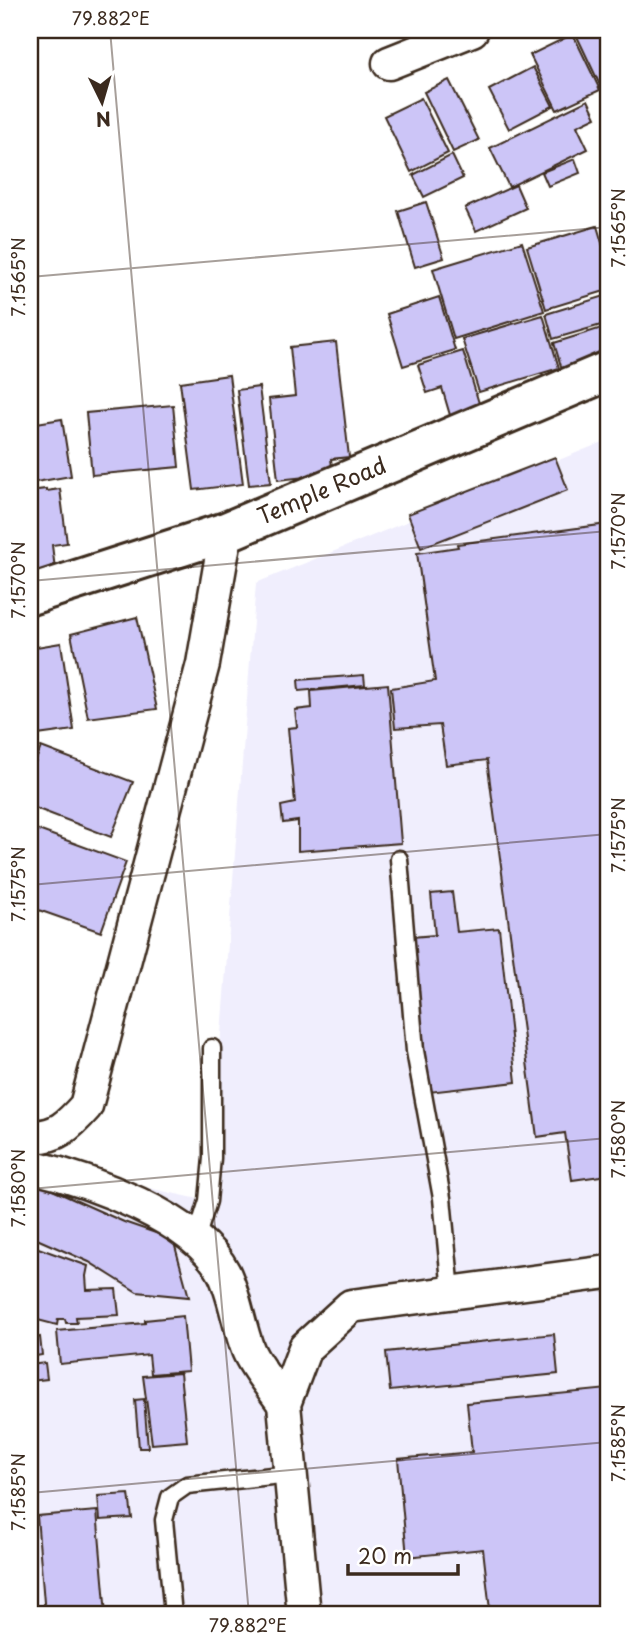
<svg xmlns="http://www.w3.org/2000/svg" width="638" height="1645" font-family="'Playpen Sans',sans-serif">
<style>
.built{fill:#f0eefd}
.building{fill:#ccc5f7;stroke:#3b2a1e;stroke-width:2}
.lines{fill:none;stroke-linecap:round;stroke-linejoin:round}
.service-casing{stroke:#3b2a1e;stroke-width:21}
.minor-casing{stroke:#3b2a1e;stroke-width:37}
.tertiary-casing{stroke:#3b2a1e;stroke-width:44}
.service{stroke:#fff;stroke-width:16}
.minor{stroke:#fff;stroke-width:32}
.tertiary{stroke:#fff;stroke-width:38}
.ticks{fill:none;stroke:#3b2a1e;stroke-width:2;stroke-opacity:0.45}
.labels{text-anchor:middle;stroke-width:5;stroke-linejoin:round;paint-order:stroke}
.street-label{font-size:23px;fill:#3b2a1e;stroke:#fff}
.neatline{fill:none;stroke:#3b2a1e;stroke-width:2.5}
.ticks-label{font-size:18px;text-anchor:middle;fill:#3b2a1e}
</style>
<rect width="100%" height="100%" fill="#fff"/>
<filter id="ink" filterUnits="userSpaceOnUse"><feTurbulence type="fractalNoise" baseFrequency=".0143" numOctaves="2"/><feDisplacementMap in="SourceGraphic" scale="14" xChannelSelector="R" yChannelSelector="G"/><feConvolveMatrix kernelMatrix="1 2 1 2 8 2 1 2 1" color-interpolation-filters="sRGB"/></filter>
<g filter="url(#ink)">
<!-- built -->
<polygon class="built" points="608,440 608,1615 30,1615 30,1162 208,1201 256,583"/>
<!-- building -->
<g class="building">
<polygon points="574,30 608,30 608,102"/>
<polygon points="573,34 600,90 557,110 530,55"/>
<polygon points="533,67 553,106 509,129 489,90"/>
<polygon points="449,80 479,140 453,152 424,92"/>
<polygon points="421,98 448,153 411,172 384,116"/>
<polygon points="588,100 596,117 577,126 588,149 509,187 490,148"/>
<polygon points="452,155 463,178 424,197 413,175"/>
<polygon points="575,159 580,173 548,186 542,172"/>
<polygon points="516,185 526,208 476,231 465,208"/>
<polygon points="426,202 444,258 415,267 398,211"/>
<polygon points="597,226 608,263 608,290 546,309 527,247"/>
<polygon points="522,242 544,311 454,339 433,269"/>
<polygon points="608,295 608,323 553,339 546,314"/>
<polygon points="439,297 455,350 403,366 387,314"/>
<polygon points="543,315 559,368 479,392 462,339"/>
<polygon points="608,326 608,363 564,376 554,343"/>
<polygon points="336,342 349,457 331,459 333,474 278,480 269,399 295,396 290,347"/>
<polygon points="463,351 482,413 452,422 442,388 427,393 418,365"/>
<polygon points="229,375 243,484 194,490 180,382"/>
<polygon points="259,387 271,483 249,485 237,390"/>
<polygon points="173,405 179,467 92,475 86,413"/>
<polygon points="62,419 71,476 30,483 30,424"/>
<polygon points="555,457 568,490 421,548 408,514"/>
<polygon points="46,489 46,491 60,489 67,543 52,545 55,569 30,572 30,491"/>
<polygon points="608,524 608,1175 572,1180 565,1133 537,1137 487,760 446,765 440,725 395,728 391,688 435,681 417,553 458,547 457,544"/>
<polygon points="137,617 157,709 88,718 71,634"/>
<polygon points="61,643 74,730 30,736 30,648"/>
<polygon points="364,675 365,685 299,691 298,680"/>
<polygon points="388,684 401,843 298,851 298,821 283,823 281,806 295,803 288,728 297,727 295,710 312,708 311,691"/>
<polygon points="41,747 133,782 111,837 30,806 30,776"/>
<polygon points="30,827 126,862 101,932 30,907"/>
<polygon points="452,892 457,932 499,928 516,1082 429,1092 412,937 435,935 431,894"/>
<polygon points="30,1180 124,1222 173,1239 189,1297 137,1292 89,1262 30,1236"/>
<polygon points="30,1245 88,1266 86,1276 87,1290 116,1289 119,1315 76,1317 77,1323 66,1323 65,1319 58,1319 57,1325 30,1318"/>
<polygon points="183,1316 188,1371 151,1374 149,1355 60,1364 57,1331 145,1323 145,1320"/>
<polygon points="554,1334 558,1374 390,1391 386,1352"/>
<polygon points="40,1337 42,1355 30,1357 30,1339"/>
<polygon points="45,1363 47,1379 30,1381 30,1365"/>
<polygon points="180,1373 187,1441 152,1444 143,1376"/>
<polygon points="608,1389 608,1615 440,1615 490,1610 483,1549 407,1557 398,1459 472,1452 467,1403"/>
<polygon points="144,1399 148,1448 139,1448 135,1400"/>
<polygon points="129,1494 132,1518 100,1520 98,1496"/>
<polygon points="97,1511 106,1615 45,1615 37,1516"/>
</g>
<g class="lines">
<!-- service casing -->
<g class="service-casing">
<g id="service">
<polyline points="399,859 415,1051 442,1198 451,1292"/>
<polyline points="196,1239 208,1201 212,1158 212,1048"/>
<polyline points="173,1615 164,1520 170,1497 187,1485 291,1474"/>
</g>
</g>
<!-- minor casing -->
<g class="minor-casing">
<g id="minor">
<polyline points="389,63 472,30"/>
<path d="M30,1136C56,1139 70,1124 86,1106L203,664L226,532"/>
<path d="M30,1166C88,1180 195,1217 224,1273C234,1293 239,1327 248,1350C256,1369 273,1387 284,1404"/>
<polyline points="304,1615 284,1404 305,1348 351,1306 608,1272"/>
</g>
</g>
<!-- tertiary casing -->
<g class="tertiary-casing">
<polyline id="tertiary" points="30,595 226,532 608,371"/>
</g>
<!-- service -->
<use href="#service" class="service"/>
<!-- minor -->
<use href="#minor" class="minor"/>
<!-- tertiary -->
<use href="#tertiary" class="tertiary"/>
</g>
</g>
<!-- ticks -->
<path class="ticks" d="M110,30L249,1615M30,277L608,227M30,581L608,531M30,885L608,834M30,1189L608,1138M30,1493L608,1442"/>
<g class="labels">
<!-- street labels -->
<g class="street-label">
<text transform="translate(322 491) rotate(-23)" y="8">Temple Road</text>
</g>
</g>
<!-- margin -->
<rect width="638" height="1645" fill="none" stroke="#fff" stroke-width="77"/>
<!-- north arrow -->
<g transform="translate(102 102) rotate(175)" stroke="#ffffff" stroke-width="5" paint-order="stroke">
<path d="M0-5L12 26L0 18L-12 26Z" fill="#3b2a1e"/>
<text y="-10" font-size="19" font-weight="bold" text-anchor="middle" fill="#3b2a1e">N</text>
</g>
<!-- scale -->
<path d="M348 1564v10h110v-10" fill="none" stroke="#3b2a1e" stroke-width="3.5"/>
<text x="358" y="1564" font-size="21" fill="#3b2a1e" stroke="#ffffff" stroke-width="5" paint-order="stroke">20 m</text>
<rect x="38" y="38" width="562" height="1568" class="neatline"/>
<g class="ticks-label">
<text x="111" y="25">79.882°E</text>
<text transform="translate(619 228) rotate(-90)" y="6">7.1565°N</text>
<text transform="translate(19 277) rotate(-90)" y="6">7.1565°N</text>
<text transform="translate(619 531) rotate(-90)" y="6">7.1570°N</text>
<text transform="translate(19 580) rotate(-90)" y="6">7.1570°N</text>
<text transform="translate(619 835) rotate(-90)" y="6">7.1575°N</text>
<text transform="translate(19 884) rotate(-90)" y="6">7.1575°N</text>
<text transform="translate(619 1139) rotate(-90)" y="6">7.1580°N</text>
<text transform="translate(19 1188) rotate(-90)" y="6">7.1580°N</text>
<text transform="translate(619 1443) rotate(-90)" y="6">7.1585°N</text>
<text transform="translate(19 1492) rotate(-90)" y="6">7.1585°N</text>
<text x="248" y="1632">79.882°E</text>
</g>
</svg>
